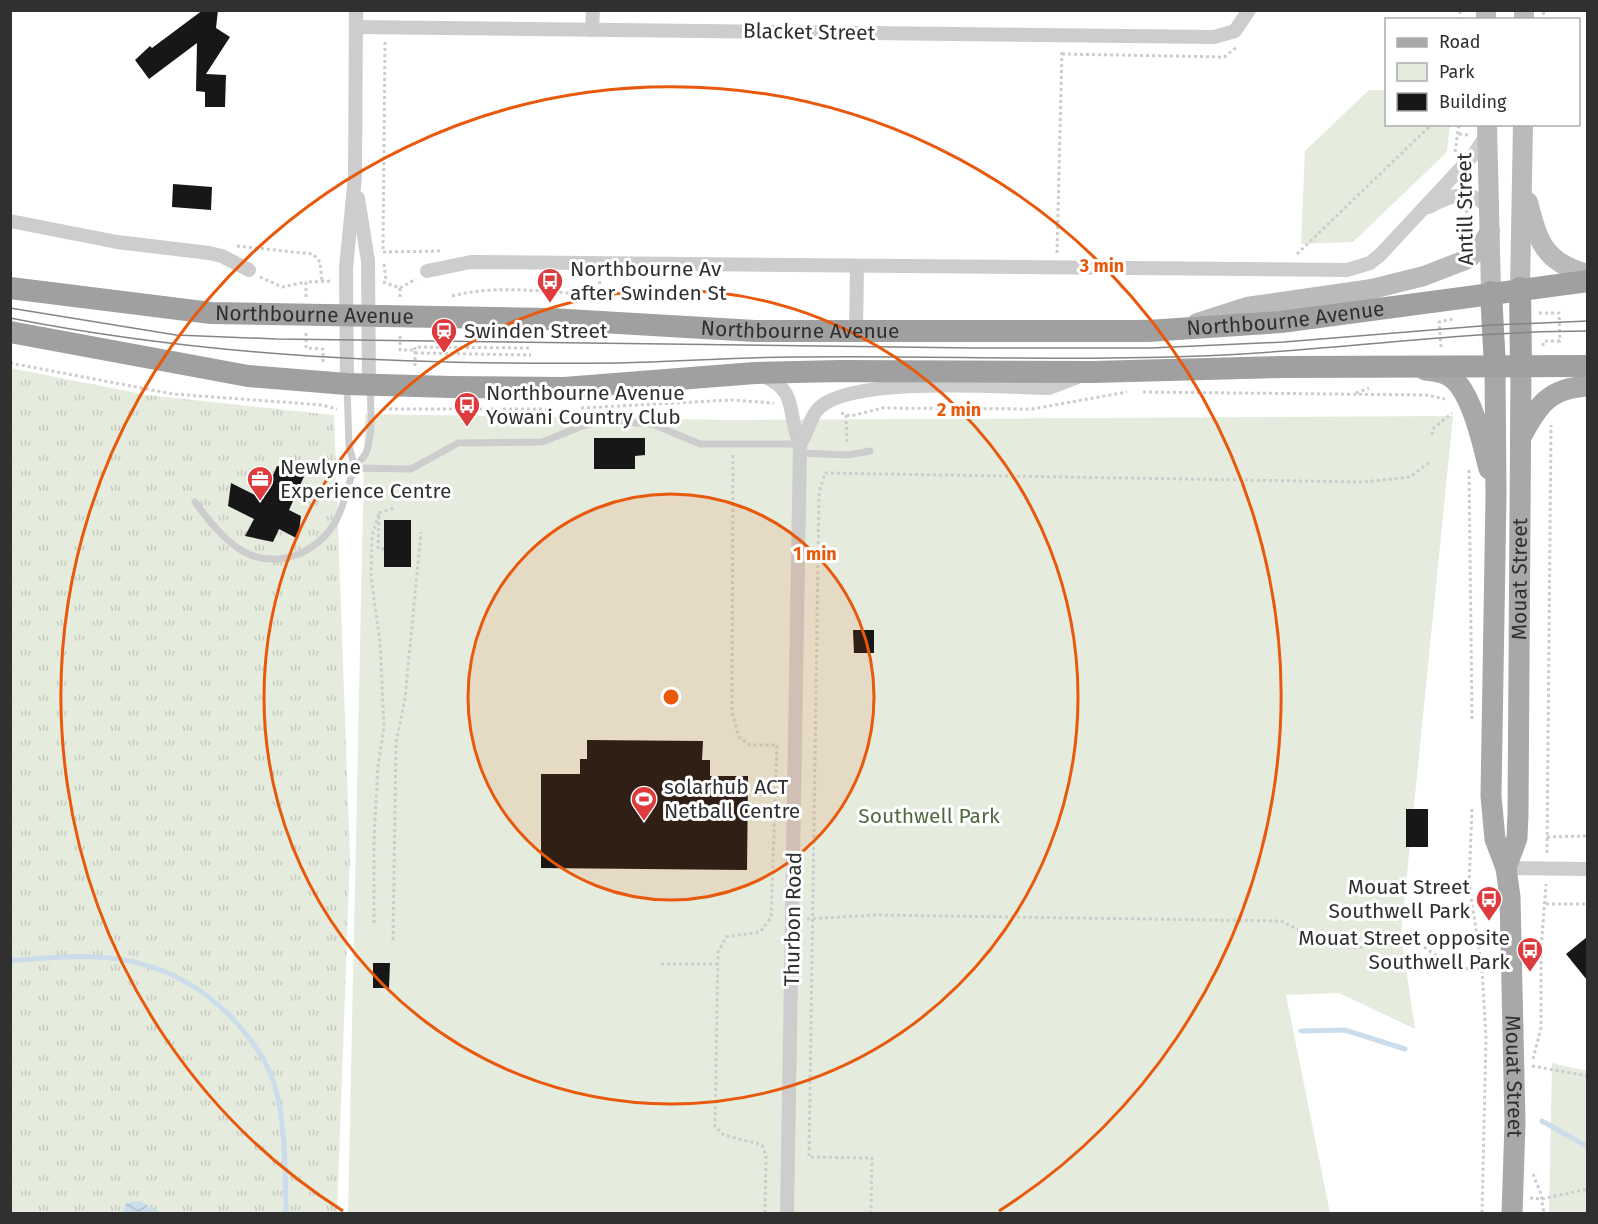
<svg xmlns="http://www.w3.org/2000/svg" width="1598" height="1224" font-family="'Fira Sans',sans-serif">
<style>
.grass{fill:url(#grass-tufts)}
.green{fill:#e5ecde}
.water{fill:url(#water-waves)}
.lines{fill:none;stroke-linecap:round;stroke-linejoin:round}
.stream{stroke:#cbddeb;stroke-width:5}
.building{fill:#171717}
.path{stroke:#cdcdcd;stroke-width:3;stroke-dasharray:3 3;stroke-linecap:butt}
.service{stroke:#cdcdcd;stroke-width:7}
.minor{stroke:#cdcdcd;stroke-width:14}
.secondary{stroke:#bababa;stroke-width:20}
.primary{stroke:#a8a8a8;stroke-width:21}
.trunk{stroke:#a0a0a0;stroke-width:22}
.tram{stroke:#858585;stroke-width:1.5}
.ring{fill:none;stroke:#e8590c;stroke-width:3}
.labels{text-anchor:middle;stroke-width:6;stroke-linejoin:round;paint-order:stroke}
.street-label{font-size:21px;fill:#303030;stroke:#fff}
.poi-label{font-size:21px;fill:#303030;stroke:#fff;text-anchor:start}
.park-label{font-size:21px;fill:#506a3f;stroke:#fff}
.centre{fill:#e8590c;stroke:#fff;stroke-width:3}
.ring-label{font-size:18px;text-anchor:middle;font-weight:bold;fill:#e8590c;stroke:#fff;stroke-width:6;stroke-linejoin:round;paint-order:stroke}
</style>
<defs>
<pattern id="grass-tufts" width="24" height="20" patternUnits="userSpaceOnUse" patternTransform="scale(1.5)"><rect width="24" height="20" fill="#e5ecde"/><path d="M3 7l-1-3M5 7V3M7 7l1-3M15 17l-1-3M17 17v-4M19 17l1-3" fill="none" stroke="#c5cbbf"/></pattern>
<pattern id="water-waves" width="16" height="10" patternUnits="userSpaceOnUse" patternTransform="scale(1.5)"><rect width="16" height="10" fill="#cbddeb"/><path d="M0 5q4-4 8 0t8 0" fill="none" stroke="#afbeca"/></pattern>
</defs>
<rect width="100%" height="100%" fill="#fff"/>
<!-- grass -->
<polygon class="grass" points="10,368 147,395 334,415 350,857 337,1213 11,1213"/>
<!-- green -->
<g class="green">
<polygon points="1369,90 1386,90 1386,124 1450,125 1447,152 1353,242 1301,244 1305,151"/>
<polygon points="365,414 733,420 1453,416 1401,935 1415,1029 1339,993 1286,995 1330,1213 348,1214"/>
<polygon points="1552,1063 1587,1071 1587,1213 1549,1213"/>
</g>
<!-- water -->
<polygon class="water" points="139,1201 162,1213 123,1213 126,1203"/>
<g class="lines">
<!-- stream -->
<g class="stream">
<path d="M10,961C97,952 166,951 231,1017C249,1035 267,1061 275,1086C286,1126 285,1172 286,1214"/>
<polyline points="1301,1031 1345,1030 1405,1049"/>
<polyline points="1542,1121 1588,1147"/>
</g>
</g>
<!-- building -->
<g class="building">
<polygon points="203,10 218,10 216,28 230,37 206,74 226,75 225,107 205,107 205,92 196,91 197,43 149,79 135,60 150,46 152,48"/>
<polygon points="173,184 212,187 211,210 172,207"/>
<polygon points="594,438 645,438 645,455 635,456 635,469 594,469"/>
<polygon points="277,466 306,472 289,510 301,516 298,539 279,529 273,542 245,536 254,519 228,506 231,483 263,499"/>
<rect x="384" y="520" width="27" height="47"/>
<polygon points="853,630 874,630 874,653 854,653"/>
<polygon points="587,740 703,741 702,760 710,760 710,776 748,776 747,870 541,868 541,774 580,774 580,759 587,759"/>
<rect x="1406" y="809" width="22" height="38"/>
<polygon points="1587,937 1587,980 1566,954"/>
<polygon points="373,963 390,963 389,988 373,988"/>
</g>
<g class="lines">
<!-- path -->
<g class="path">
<polyline points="1543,12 1546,20"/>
<polyline points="1460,20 1460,10"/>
<polyline points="1062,54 1224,57 1237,47"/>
<polyline points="1459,134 1468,135"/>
<polyline points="1455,152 1459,124"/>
<polyline points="1465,237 1467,210"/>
<polyline points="237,246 313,254 320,262 322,281"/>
<polyline points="383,249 385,42"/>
<polyline points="383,252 443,251"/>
<polyline points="1057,253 1062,50"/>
<polyline points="1297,254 1432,124"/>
<polyline points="384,264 386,281"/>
<polyline points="260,277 282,287 306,282"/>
<polyline points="383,282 400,288 400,297"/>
<polyline points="400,288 416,279"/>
<path d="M452,296C494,285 539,291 582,294L585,303"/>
<polyline points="306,297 306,282 332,281"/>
<polyline points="599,302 600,276"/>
<polyline points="1539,313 1559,313 1560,341 1544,341 1542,348"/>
<polyline points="306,333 306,348 323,349 323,365"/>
<polyline points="400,336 400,350 415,350 415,369"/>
<polyline points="1441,347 1439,322 1453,319"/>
<polyline points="415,350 415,347 531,348"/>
<polyline points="415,353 531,355"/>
<polyline points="10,363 173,394 322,405 337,409"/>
<polyline points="1143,392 1426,395 1445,399"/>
<polyline points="1356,393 1369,388"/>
<polyline points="581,408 732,400 774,403"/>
<polyline points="383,409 553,409"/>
<polyline points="841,413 851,416 882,408 1032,409 1127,392"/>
<polyline points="846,415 847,443"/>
<polyline points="1432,435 1433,429 1452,413"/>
<polyline points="733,455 732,712 739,737 750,745 777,745 771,918 760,932 726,937 718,952 715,1127 724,1135 762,1145 766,1156 765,1214"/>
<polyline points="1469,470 1472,719"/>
<polyline points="384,549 378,549 379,513 394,508"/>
<polyline points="1472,809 1469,884 1482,968 1486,1038 1482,1214"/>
<polyline points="1547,837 1588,836"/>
<polyline points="1547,853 1551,425"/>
<polyline points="1546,904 1588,904"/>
<polyline points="807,919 876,915 1281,921 1318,940 1352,948 1405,942 1421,945 1456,969 1482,968"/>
<polyline points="374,923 374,840 378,766 384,727 380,642 371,577 372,536 379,513"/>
<polyline points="393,940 396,743 405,699 421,532"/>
<polyline points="661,964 718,964"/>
<polyline points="1533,1059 1541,1028 1541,950 1546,884"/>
<polyline points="1532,1066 1588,1076"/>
<polyline points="1533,1174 1541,1194 1544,1214"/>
<polyline points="1530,1198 1542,1199 1588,1189"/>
<polyline points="871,1214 872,1158 809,1157 819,492 825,473 1363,482 1410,477 1431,461"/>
</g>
<!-- service -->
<g class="service">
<polyline points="347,387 349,446 355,468"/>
<polyline points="800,453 848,455 870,451"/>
<polyline points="355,468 411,469 458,443 542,442 585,425 609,421 652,424 700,444 799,444"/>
<path d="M195,502C220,536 249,572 296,555C312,549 325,538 334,524C345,507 346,486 355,468C358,462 363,459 366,453C373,433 371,410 370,389"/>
</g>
<!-- minor -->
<g class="minor">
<polyline points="356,27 1214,37 1235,31 1249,10"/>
<polyline points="592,30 593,10"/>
<polyline points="358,198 368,261 369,385"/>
<path d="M1429,207C1450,195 1472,187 1489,209"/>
<polyline points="10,221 117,242 209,253 222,256 249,270"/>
<polyline points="427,271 471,262 1347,270 1370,263 1380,255 1474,154 1487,134"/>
<polyline points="856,332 857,266"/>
<path d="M763,376C800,391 786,414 800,444L787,1214"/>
<polyline points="347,384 346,268 355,176 356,10"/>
<path d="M800,444C809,433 809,417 819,408C853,376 1000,387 1049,388L1078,377"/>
<polyline points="1506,868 1588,869"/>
</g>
<!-- secondary -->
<g class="secondary">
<polyline points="1486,10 1486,20"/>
<polyline points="1524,20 1524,10"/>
<polyline points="1487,124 1491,292"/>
<path d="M1528,202C1538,241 1544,263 1588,274"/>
<polyline points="1520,288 1523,124"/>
<polyline points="1197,323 1247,307 1372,289 1424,276 1468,259 1480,248 1490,231"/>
</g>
<!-- primary -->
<g class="primary">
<path id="s1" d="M1495,367L1496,496L1491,796L1495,839L1506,868L1510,897L1515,1123L1512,1214"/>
<path d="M1425,370C1434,371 1445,372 1452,378C1472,393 1483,445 1489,469"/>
<path d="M1521,437C1538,405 1549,388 1588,386"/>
<path id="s2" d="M1506,868L1517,838L1518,814L1521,367"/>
</g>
<!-- trunk -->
<g class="trunk">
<path id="s3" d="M10,288L211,313L550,319L755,331H1148L1281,322L1588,281"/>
<polyline points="1520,288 1521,367"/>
<polyline points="1491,292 1495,367"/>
<polyline points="10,332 248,376 347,384 450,387 564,388 755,373 841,371 1092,372 1281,367 1588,366"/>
</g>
<!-- tram -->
<g class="tram">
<polyline points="10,308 176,335 277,339 973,348 1151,348 1284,342 1493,325 1588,321"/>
<path d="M10,318C213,358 413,365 619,363C678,362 736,357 794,357C937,355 1080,362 1223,355C1344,349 1466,331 1588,331"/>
</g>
</g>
<!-- distance rings -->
<circle cx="671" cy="697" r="203" fill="#e8590c" fill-opacity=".12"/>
<g class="ring">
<circle cx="671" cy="697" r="203"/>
<circle cx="671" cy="697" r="407"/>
<path d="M343 1211A610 610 0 1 1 999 1211"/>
</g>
<!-- icons -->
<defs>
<g id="bus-pin" transform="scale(1.35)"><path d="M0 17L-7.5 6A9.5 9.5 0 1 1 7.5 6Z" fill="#dd3b3e" stroke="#fff"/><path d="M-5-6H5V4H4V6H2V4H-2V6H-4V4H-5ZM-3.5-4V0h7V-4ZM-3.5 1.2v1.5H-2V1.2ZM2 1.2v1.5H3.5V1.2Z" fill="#fff"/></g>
<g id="station-pin" transform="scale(1.35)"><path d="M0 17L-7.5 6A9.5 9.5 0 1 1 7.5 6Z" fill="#dd3b3e" stroke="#fff"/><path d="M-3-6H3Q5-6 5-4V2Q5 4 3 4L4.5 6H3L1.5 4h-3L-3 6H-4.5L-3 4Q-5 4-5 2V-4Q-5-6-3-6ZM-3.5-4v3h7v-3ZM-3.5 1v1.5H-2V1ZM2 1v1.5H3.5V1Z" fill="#fff"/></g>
<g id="office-pin" transform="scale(1.35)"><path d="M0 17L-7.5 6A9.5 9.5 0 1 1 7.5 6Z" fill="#dd3b3e" stroke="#fff"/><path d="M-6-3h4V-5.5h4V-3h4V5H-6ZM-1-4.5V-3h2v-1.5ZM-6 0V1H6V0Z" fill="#fff"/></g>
<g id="stadium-pin" transform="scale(1.35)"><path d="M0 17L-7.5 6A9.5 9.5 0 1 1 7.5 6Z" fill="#dd3b3e" stroke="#fff"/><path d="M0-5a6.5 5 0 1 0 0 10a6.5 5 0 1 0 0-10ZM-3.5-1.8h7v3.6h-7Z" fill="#fff"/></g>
</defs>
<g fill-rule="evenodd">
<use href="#bus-pin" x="550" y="281"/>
<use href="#station-pin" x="444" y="331"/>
<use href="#bus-pin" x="467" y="405"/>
<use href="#office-pin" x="260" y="479"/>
<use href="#stadium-pin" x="644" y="799"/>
<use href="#bus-pin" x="1489" y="899"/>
<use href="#bus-pin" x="1530" y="950"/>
</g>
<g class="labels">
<!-- street labels -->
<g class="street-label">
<text transform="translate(809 32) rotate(1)" y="7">Blacket Street</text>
<text transform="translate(1465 209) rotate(-91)" y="7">Antill Street</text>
<text dy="7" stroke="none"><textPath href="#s3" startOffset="306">Northbourne Avenue</textPath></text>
<text dy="7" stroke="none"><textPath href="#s3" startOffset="1278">Northbourne Avenue</textPath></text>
<text dy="7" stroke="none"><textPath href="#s3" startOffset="792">Northbourne Avenue</textPath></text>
<text dy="7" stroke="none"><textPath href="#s2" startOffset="291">Mouat Street</textPath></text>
<text transform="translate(793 919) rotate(-89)" y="7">Thurbon Road</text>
<text dy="7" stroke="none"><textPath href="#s1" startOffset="712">Mouat Street</textPath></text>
</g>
<!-- poi labels -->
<g class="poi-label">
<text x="570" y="276">Northbourne Av<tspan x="570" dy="24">after Swinden St</tspan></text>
<text x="464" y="338">Swinden Street</text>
<text x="486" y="400">Northbourne Avenue<tspan x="486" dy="24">Yowani Country Club</tspan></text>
<text x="280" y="474">Newlyne<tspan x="280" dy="24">Experience Centre</tspan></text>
<text x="664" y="794">solarhub ACT<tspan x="664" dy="24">Netball Centre</tspan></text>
<text x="1470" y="894" text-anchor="end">Mouat Street<tspan x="1470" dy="24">Southwell Park</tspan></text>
<text x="1510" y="945" text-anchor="end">Mouat Street opposite<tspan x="1510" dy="24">Southwell Park</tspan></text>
</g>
<!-- park labels -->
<g class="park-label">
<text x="929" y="823">Southwell Park</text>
</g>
</g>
<circle cx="671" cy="697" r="9" class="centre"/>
<g class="ring-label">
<text x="1102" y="272">3 min</text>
<text x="959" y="416">2 min</text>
<text x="815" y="560">1 min</text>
</g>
<!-- border -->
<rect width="1598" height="1224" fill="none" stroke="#303030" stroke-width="24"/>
<!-- legend -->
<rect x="1385" y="18" width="195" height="108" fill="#ffffff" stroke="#acacac" stroke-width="1.5"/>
<rect x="1397" y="38" width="30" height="9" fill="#a8a8a8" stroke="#acacac" stroke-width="1.5"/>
<text x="1439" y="48" font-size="18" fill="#303030">Road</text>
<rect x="1397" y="63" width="30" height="18" fill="#e5ecde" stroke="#acacac" stroke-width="1.5"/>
<text x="1439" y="78" font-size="18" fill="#303030">Park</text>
<rect x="1397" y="93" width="30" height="18" fill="#171717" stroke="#acacac" stroke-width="1.5"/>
<text x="1439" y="108" font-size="18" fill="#303030">Building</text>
</svg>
